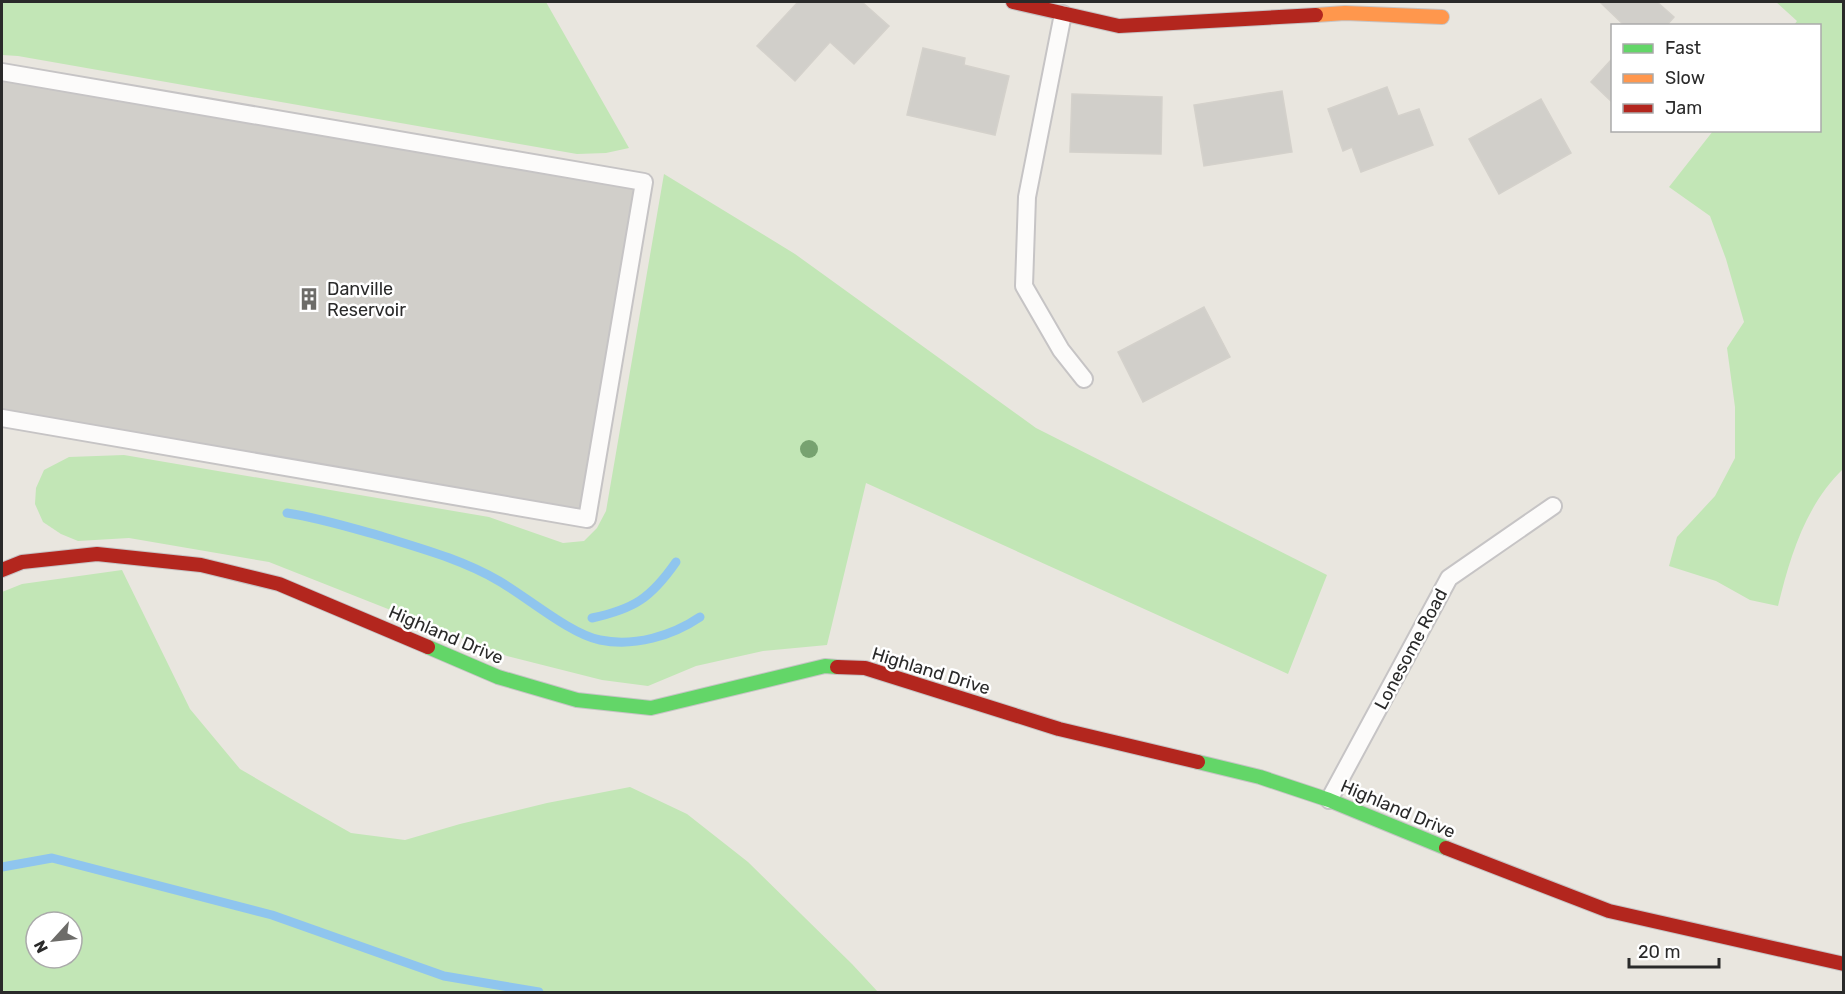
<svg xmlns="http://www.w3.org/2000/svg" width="1845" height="994" font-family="Rubik,sans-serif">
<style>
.green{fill:#c2e6b6;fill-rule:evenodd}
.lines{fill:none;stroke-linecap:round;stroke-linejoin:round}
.stream{stroke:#8fc5ee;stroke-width:9}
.building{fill:#d1cfca;stroke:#d4d1cb;stroke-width:1.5}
.lane-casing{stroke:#c6c4c5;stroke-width:20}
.fast-casing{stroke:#c6c4c5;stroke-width:16}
.slow-casing{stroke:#c6c4c5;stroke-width:16}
.jam-casing{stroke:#c6c4c5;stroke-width:16}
.lane{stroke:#fcfbfa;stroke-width:16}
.fast{stroke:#63d668;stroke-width:14}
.slow{stroke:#ff974d;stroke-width:14}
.jam{stroke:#b3261e;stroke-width:14}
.tree{fill:#77a270}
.labels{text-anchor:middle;stroke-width:5;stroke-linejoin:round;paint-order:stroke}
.poi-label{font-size:18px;fill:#2a2a2a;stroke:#fff;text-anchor:start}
.street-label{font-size:18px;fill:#2a2a2a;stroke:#fff}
</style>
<rect width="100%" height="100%" fill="#e9e6df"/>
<!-- green -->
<g class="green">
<polygon points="2,2 546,2 629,148 606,153 577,154 18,56 2,55"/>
<path d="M1776,2H1844L1843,469C1805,506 1790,557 1778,606L1750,600L1716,581L1669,566L1677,537L1715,496L1735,458V407L1727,348L1744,322L1726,259L1710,216L1669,187L1713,131L1820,130V26L1794,25L1797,21Z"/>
<polygon points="664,174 795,254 1036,428 1327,575 1288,674 866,483 827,645 763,651 696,666 648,686 602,680 507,656 269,562 129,538 78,541 61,534 43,522 35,504 36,488 44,470 69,457 124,455 489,517 563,543 584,541 597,528 606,511"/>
<path d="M122,570L190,709L240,769L307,808L351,833L405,840L460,824L547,803L630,787L687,814L748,862L852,964L878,992H2V592L22,584ZM36,922H72V958H36Z"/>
</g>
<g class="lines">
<!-- stream -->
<g class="stream">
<path d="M287,513C320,518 352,528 384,537C423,549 463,560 499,581C527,597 570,634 600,640C634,647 672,636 700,617"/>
<path d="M592,618C634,609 651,598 676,562"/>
<polyline points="2,867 52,858 272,915 444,976 539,992"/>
</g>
</g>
<!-- building -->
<g class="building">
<polygon points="798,2 862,2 889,26 854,64 830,42 795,81 757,46"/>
<polygon points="1600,2 1657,2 1674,17 1666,26 1625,26"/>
<polygon points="923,48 965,58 964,65 1009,76 995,135 907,115"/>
<polygon points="1612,59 1612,102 1591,82"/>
<polygon points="2,80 635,188 581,509 2,411"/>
<polygon points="1387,87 1398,116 1419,109 1433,145 1361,172 1352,147 1343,151 1328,109"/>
<polygon points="1282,91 1292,152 1204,166 1194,105"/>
<polygon points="1072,94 1162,97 1161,154 1070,152"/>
<polygon points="1541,99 1571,153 1499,194 1469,139"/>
<polygon points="1204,307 1230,357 1143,402 1118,352"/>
</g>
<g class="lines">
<!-- lane casing -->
<g class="lane-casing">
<g id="lane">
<polyline points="1063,14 1027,197 1024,286 1061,350 1084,379"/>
<polyline points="2,72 644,182 587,519 2,418"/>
<polyline points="1329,800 1449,578 1553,506"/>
</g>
</g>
<!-- fast casing -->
<g class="fast-casing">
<g id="fast">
<polyline points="428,647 498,677 577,700 651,708 825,666 837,667"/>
<polyline points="1198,762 1260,777 1329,800 1446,848"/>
</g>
</g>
<!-- slow casing -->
<g class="slow-casing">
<polyline id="slow" points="1316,15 1345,13 1442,17"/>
</g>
<!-- jam casing -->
<g class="jam-casing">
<g id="jam">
<polyline points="1013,2 1119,26 1316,15"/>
<polyline points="2,570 22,562 97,554 201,565 279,584 428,647"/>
<polyline points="837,667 865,668 1059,729 1198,762"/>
<polyline points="1446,848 1609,911 1844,964"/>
</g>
</g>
<!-- lane -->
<use href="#lane" class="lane"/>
<!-- fast -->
<use href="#fast" class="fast"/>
<!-- slow -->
<use href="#slow" class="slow"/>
<!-- jam -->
<use href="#jam" class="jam"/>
</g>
<!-- trees -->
<circle class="tree" cx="809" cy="449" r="9"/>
<!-- icons -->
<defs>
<g id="building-bare" transform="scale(1.8)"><path d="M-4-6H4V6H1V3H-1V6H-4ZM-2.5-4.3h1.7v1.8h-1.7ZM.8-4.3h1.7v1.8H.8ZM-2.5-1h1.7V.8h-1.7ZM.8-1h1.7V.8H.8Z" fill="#6d6c69" stroke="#fff" stroke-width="2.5" paint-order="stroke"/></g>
</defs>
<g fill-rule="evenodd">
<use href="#building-bare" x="309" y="299"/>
</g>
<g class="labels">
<!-- poi labels -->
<g class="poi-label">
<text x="327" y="295">Danville<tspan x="327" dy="21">Reservoir</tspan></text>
</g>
<!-- street labels -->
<g class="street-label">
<text transform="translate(446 635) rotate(23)" y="6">Highland Drive</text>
<text transform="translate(1411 649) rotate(-62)" y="6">Lonesome Road</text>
<text transform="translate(931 671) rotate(17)" y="6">Highland Drive</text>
<text transform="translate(1398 809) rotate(23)" y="6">Highland Drive</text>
</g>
</g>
<!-- border -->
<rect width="1845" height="994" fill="none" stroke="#2a2a2a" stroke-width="6"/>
<!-- legend -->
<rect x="1611" y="24" width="210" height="108" fill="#ffffff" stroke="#aaaaaa" stroke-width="1.5"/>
<rect x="1623" y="44" width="30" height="9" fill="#63d668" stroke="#aaaaaa" stroke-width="1.5"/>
<text x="1665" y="54" font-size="18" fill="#2a2a2a">Fast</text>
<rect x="1623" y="74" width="30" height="9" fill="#ff974d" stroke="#aaaaaa" stroke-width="1.5"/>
<text x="1665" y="84" font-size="18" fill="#2a2a2a">Slow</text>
<rect x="1623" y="104" width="30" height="9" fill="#b3261e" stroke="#aaaaaa" stroke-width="1.5"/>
<text x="1665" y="114" font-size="18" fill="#2a2a2a">Jam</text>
<!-- north arrow -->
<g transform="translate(54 940) rotate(243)"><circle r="28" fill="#ffffff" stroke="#aaaaaa" stroke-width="1.5"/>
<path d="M0-4.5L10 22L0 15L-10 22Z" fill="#6d6c69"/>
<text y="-9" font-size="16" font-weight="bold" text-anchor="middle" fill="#2a2a2a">N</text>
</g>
<!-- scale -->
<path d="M1629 958v9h90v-9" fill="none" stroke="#2a2a2a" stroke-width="3"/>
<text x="1638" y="958" font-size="18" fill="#2a2a2a" stroke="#ffffff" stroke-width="4.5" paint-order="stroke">20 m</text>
</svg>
